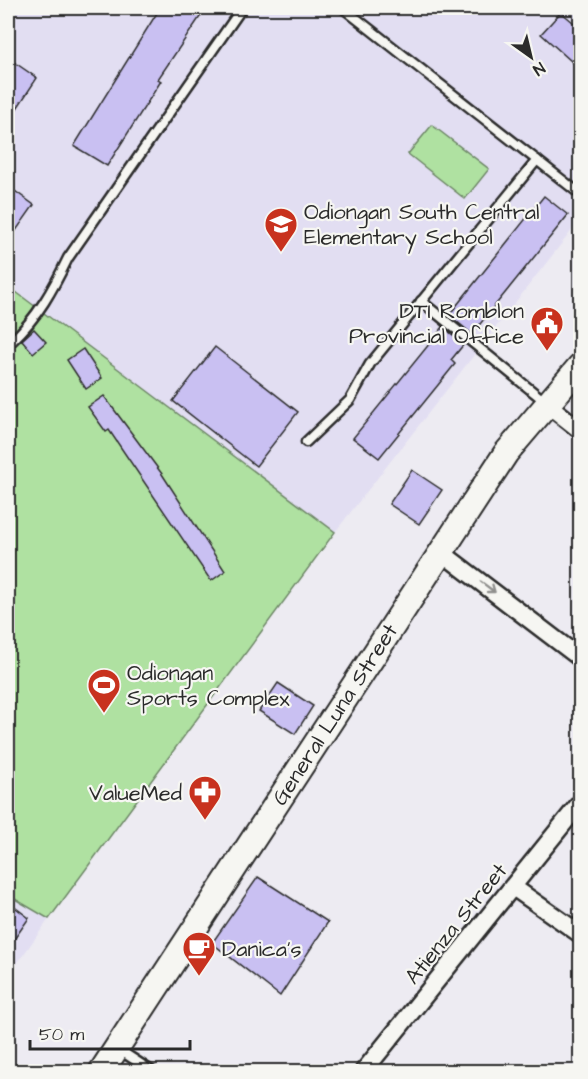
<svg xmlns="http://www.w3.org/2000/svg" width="588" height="1079" font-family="'Architects Daughter',sans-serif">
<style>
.built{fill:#e2def2}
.green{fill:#afe1a1;stroke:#6d8666;stroke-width:1.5}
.building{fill:#c9c0f2;stroke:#2b2b2b;stroke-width:1.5}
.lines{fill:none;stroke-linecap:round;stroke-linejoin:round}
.lane-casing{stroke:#2b2b2b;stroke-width:13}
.street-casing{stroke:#2b2b2b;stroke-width:21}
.secondary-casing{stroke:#2b2b2b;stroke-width:28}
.lane{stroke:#f6f6f2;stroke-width:8}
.street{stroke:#f6f6f2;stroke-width:16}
.secondary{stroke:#f6f6f2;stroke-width:24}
.oneway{stroke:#90908e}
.labels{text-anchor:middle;stroke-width:4.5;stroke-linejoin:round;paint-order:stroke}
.poi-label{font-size:22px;fill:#2b2b2b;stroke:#f6f6f2;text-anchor:start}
.street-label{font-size:22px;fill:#2b2b2b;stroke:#f6f6f2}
</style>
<rect width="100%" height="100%" fill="#edebf2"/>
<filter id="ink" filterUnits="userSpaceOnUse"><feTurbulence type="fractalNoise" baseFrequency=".0167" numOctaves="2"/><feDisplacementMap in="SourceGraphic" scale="12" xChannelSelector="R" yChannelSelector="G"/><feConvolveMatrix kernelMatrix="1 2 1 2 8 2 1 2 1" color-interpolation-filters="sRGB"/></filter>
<g filter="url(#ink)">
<!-- built -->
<g class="built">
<polygon points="8,8 580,8 580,220 335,532 8,286"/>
<polygon points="8,895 49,919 8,976"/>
</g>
<!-- green -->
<g class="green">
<polygon points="432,125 489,169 465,199 408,154"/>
<polygon points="8,286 335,532 49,919 8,895"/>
</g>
<!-- building -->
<g class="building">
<polygon points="160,8 206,8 158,79 161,81 107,166 74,146"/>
<polygon points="561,12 580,28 580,69 541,34"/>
<polygon points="8,58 37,78 8,122"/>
<polygon points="8,186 34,205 8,242"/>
<polygon points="544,196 568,215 472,334 449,315"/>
<polygon points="443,327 464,344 451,360 455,364 379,458 353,438"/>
<polygon points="34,329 46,342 33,353 22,340"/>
<polygon points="215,347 298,412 256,466 173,401"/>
<polygon points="83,349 102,378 86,389 67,360"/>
<polygon points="104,396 162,474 225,571 211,581 109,430 106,432 88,407"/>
<polygon points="412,470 442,490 419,524 389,504"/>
<polygon points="278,683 313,706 295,734 259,711"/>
<polygon points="258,877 328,922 280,996 212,943"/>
<polygon points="8,902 29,918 8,948"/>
</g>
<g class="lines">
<!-- lane casing -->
<g class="lane-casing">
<g id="lane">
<polyline points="343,8 580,194"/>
<polyline points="421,301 547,403"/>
<path d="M12,341C38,317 53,289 68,258L242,8"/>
<polyline points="306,442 350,400 370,364 537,160"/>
<polyline points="118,1049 153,1072"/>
</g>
</g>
<!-- street casing -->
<g class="street-casing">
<g id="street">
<polyline points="547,404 580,430"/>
<polyline points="441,552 580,658"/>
<polyline points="513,887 580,934"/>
<polyline points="363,1072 580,803"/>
</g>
</g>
<!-- secondary casing -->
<g class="secondary-casing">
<polyline id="secondary" points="101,1072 506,453 580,366"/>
</g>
<!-- lane -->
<use href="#lane" class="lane"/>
<!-- street -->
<use href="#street" class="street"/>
<!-- secondary -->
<use href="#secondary" class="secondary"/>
</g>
<!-- one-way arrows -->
<defs><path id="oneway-shaft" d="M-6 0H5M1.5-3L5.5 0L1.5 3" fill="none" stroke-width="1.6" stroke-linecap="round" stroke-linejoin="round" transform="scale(1.5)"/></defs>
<use class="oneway" href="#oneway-shaft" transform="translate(488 587) rotate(37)"/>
</g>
<!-- icons -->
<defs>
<g id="school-pin" transform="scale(1.725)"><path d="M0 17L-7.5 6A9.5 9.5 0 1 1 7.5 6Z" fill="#c8321e" stroke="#f6f6f2"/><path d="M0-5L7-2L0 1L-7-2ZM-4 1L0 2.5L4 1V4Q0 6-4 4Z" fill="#fff"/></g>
<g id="civic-pin" transform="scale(1.725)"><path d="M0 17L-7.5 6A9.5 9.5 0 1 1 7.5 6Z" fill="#c8321e" stroke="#f6f6f2"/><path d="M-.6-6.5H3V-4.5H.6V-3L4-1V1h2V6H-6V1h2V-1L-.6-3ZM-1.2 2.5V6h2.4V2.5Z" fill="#fff"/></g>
<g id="stadium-pin" transform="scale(1.725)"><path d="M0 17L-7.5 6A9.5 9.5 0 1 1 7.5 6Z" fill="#c8321e" stroke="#f6f6f2"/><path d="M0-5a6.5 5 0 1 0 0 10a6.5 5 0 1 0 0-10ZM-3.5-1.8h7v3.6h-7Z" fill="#fff"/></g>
<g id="pharmacy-pin" transform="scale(1.725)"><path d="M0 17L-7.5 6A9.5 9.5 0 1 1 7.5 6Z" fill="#c8321e" stroke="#f6f6f2"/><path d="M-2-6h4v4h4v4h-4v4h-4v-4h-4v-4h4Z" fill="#fff"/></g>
<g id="cafe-pin" transform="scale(1.725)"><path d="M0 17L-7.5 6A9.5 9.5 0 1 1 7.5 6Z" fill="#c8321e" stroke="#f6f6f2"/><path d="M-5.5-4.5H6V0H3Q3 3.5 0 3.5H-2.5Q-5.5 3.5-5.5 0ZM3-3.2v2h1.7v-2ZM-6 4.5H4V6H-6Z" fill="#fff"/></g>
</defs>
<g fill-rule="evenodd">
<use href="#school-pin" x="281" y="224"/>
<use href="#civic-pin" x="547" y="323"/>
<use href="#stadium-pin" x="104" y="685"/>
<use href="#pharmacy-pin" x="205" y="792"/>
<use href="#cafe-pin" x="199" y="948"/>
</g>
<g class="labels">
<!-- poi labels -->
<g class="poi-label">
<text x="304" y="219">Odiongan South Central<tspan x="304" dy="25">Elementary School</tspan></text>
<text x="524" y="318" text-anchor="end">DTI Romblon<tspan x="524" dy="25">Provincial Office</tspan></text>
<text x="127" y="680">Odiongan<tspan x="127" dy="25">Sports Complex</tspan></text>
<text x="182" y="800" text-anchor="end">ValueMed</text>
<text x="222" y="956">Danica's</text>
</g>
<!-- street labels -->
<g class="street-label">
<text transform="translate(334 714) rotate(-57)" y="8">General Luna Street</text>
<text transform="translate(455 923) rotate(-51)" y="8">Atienza Street</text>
</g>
</g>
<!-- margin -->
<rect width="588" height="1079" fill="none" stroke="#f6f6f2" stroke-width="30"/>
<rect x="15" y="15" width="558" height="1049" fill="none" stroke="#2b2b2b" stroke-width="2" filter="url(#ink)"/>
<!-- north arrow -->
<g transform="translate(531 57) rotate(146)" stroke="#f6f6f2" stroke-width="4.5" paint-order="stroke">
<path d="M0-4.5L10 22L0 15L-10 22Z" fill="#2b2b2b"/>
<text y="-9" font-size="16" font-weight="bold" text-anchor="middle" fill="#2b2b2b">N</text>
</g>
<!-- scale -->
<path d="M30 1040v9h160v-9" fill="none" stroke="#2b2b2b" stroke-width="3"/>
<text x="39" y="1040" font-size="18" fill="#2b2b2b" stroke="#f6f6f2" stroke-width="4.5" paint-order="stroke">50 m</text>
</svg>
